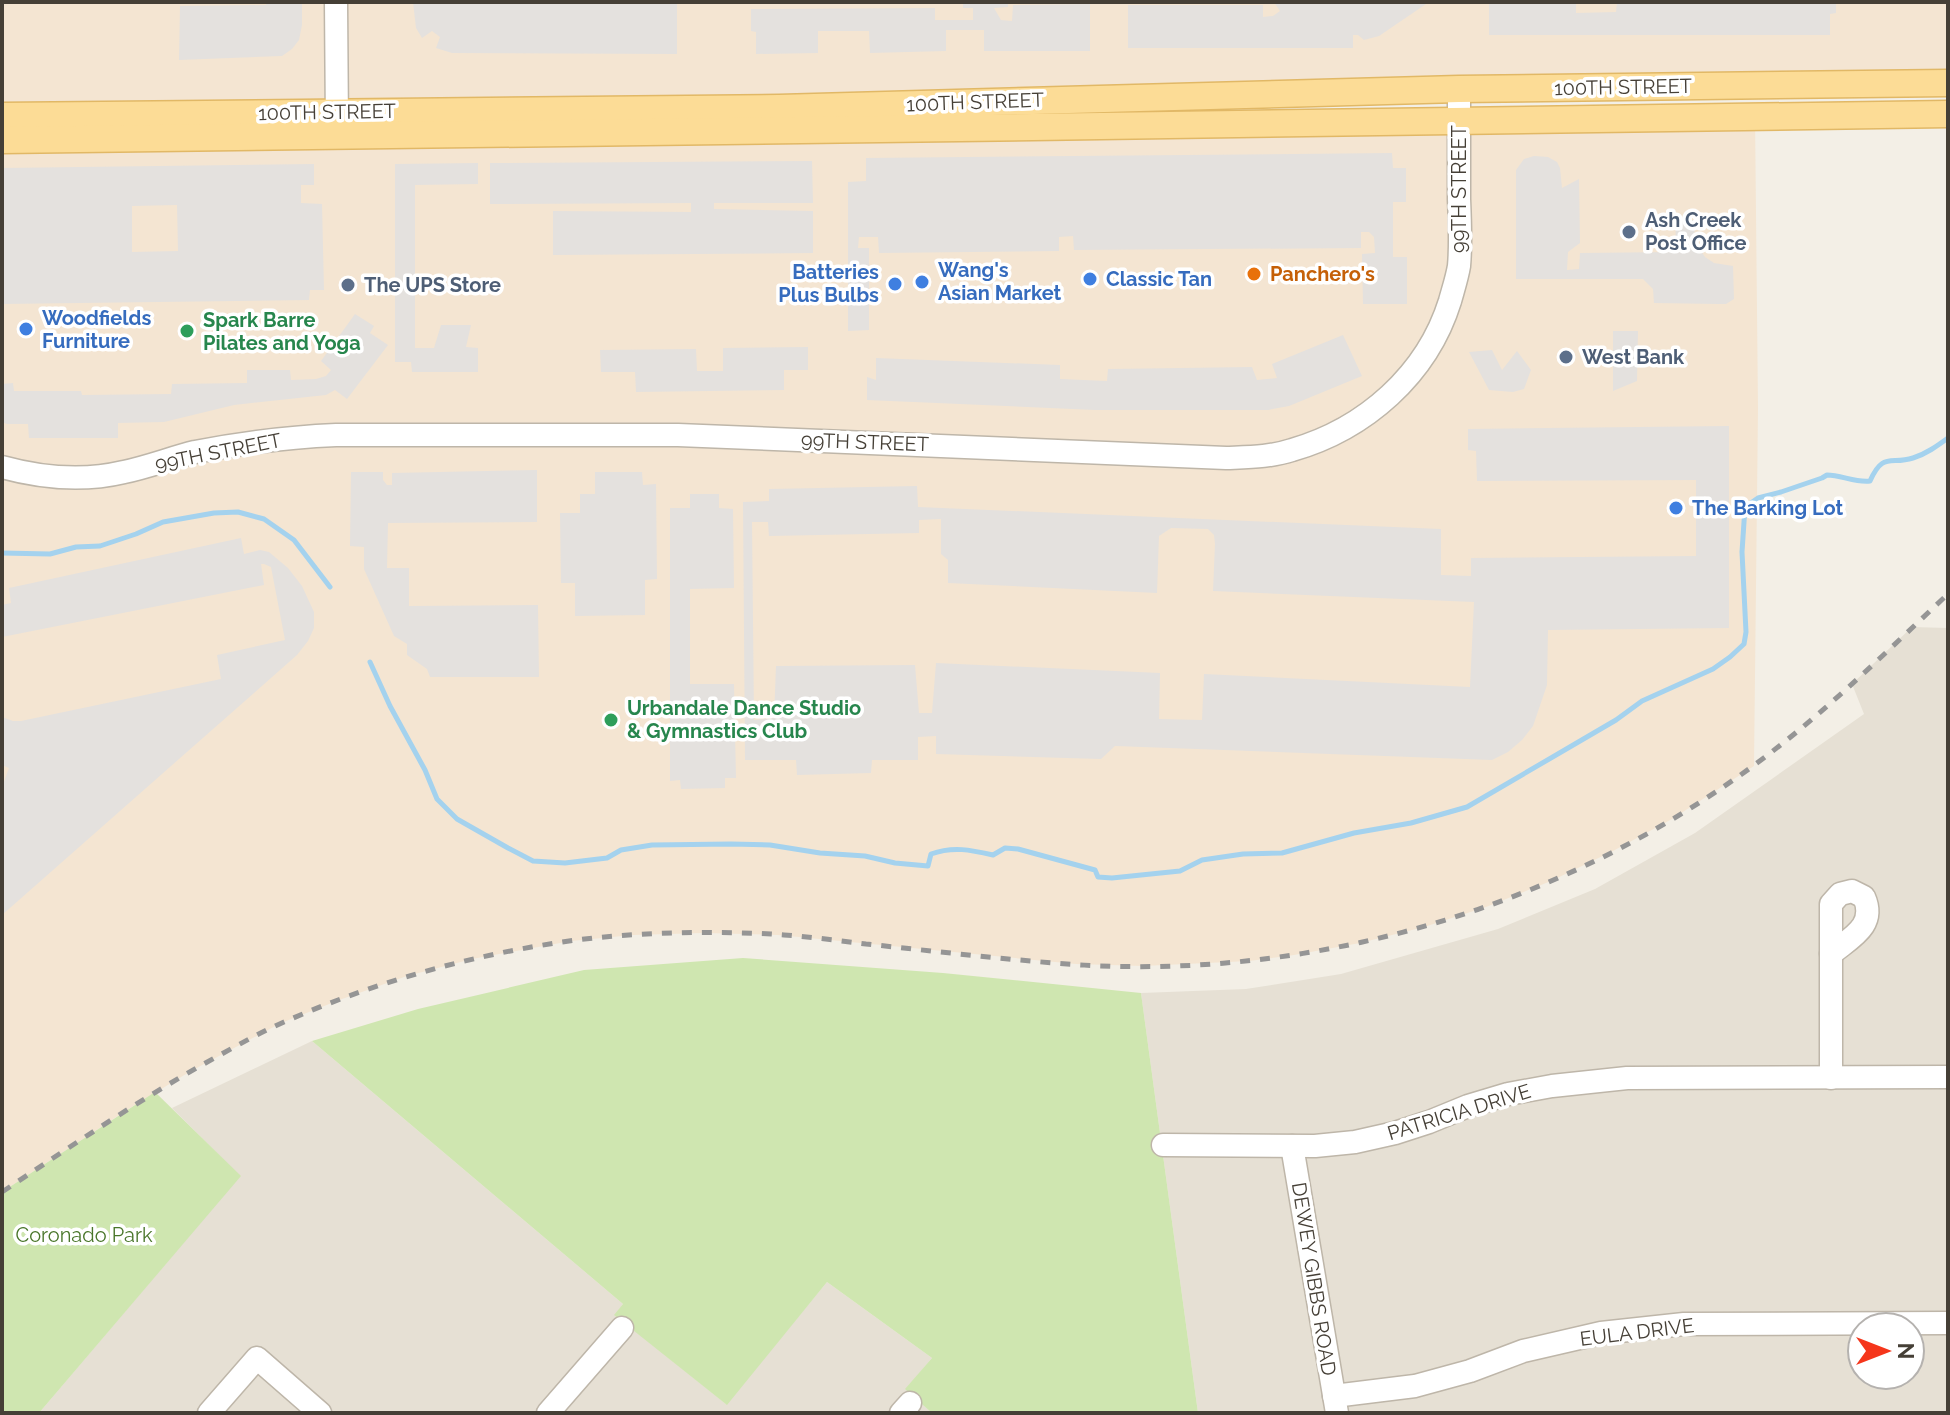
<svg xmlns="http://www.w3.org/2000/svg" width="1950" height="1415" font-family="Raleway,sans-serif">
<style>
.residential{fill:#e6e0d4;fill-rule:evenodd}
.commercial{fill:#f4e5d2}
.green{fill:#cfe6b0}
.parking{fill:#e4e1de;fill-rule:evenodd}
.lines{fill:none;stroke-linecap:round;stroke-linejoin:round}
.stream{stroke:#a4d2ee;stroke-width:5}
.minor-casing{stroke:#beb6a9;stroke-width:25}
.major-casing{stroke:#e1b866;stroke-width:29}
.minor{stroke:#fff;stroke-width:22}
.major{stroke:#fcdc96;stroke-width:26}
.rail{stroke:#959595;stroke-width:5;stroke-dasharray:10 10;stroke-linecap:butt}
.service-dot{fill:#5c6f8a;stroke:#fff;stroke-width:3}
.food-dot{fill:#e8710a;stroke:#fff;stroke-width:3}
.shop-dot{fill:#3f7fe0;stroke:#fff;stroke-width:3}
.leisure-dot{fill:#2e9e5b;stroke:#fff;stroke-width:3}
.labels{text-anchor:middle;stroke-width:7;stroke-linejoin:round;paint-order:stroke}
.street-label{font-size:20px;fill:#453f36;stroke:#fff}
.service-label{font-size:20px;font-weight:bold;fill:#4e5e75;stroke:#fff;text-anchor:start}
.shop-label{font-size:20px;font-weight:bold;fill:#366cbe;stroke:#fff;text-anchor:start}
.food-label{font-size:20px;font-weight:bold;fill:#c56008;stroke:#fff;text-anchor:start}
.leisure-label{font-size:20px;font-weight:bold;fill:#27864d;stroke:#fff;text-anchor:start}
.park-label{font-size:20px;fill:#49762a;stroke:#fff}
</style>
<rect width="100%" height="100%" fill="#f3efe6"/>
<!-- residential -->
<g class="residential">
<path d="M1912,627L1948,628V1413H1198L1141,993L1246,989L1341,974L1498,929L1595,889L1695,833L1864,714L1852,684ZM1862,1327H1910V1375H1862Z"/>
<polygon points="312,1041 623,1304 615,1315 726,1404 827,1282 932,1358 906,1389 932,1413 39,1413 240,1176 172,1108"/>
</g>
<!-- commercial -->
<g class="commercial">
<polygon points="2,2 1948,2 1948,83 2,116"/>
<polygon points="1755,116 1758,408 1754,766 1672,819 1613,851 1551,881 1486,907 1424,927 1360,943 1294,955 1249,961 1143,966 1076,964 778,935 704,933 633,935 571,941 472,959 407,976 342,999 281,1023 191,1071 130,1108 2,1192 2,140"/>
</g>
<!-- green -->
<g class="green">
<polygon points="743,958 943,973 1141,993 1198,1413 932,1413 905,1389 932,1358 827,1282 727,1405 614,1315 623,1304 312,1041 418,1009 584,970"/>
<polygon points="155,1092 241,1176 39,1413 2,1413 2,1192"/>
</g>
<!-- parking -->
<g class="parking">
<polygon points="267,2 302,2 302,25 299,40 292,49 282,56 179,60 180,6 266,5"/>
<polygon points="413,2 677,2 677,54 452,53 436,48 440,37 432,31 422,38 416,28"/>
<polygon points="963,2 1008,2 1008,7 994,8 1001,20 1012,21 1013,5 1090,4 1090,51 984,51 984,30 946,30 946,51 870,53 869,31 818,31 818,53 756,54 756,32 751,31 751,9 935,8 935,20 973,20 973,8 963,8"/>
<polygon points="1274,2 1429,2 1379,36 1364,40 1358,35 1353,35 1353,48 1128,48 1128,5 1263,5 1263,17 1273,16 1280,11"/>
<polygon points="1489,2 1576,2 1576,13 1616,12 1617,2 1836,2 1836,13 1830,14 1830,35 1489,35"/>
<polygon points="1392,153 1393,168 1406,168 1406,202 1393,202 1393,257 1407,257 1407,304 1363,304 1362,254 1375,253 1374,237 1369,232 1361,232 1361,248 1074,250 1073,236 1059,237 1059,251 879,253 878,237 859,237 858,248 869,248 869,330 848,331 848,182 866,181 866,158"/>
<polygon points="1534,156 1548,157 1557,162 1560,168 1562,188 1579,179 1580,243 1568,252 1567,270 1579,269 1580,253 1675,252 1676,220 1695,220 1694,241 1705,257 1714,263 1733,266 1734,299 1726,304 1718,304 1654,303 1653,289 1643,279 1516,279 1516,170 1524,159"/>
<polygon points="812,161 813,203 714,203 714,209 813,211 813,253 553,255 553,211 691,212 691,203 490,204 490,163"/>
<polygon points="478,163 478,184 415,185 415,348 434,348 441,325 471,325 466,347 478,348 478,372 412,372 411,362 395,362 395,164"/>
<path d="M314,164V185H301V203L322,204L324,290H310L309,300L2,304V168ZM177,205L178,251L132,252V206Z"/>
<polygon points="355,314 374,326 370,333 388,345 347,399 335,390 326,395 234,405 164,422 118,423 118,438 29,438 28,424 7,424 2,422 2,384 13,383 14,391 81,391 82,395 171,394 172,384 247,383 247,370 290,370 291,380 316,379 326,376 331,370 321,361"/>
<polygon points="1613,331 1638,331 1637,381 1613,391"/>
<polygon points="1343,335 1362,376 1289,406 1268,410 1095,410 867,400 867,377 876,380 876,358 1060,365 1060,379 1107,381 1108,369 1252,367 1257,380 1277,378 1272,364"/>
<polygon points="808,347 808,370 784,370 784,390 636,392 635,372 601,372 600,350 696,349 697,371 723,371 723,348"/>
<polygon points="1492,350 1502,370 1517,351 1531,370 1524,389 1513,392 1489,390 1469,352"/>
<path d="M1729,426V628L1548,630L1547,685L1533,726L1522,740L1508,752L1492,760L1115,746L1101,759L936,754V736L918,737V760H872L871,773L797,775L796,760H745L743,502L769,501V489L917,486L918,507L1441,529V575L1471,576V558L1696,556V480L1477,481L1476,451L1468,450V429ZM941,519V554L948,560V583L1157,593L1159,536L1171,528L1208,529L1214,535L1215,544L1213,591L1474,602L1470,687L1204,674L1202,720L1159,719L1160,673L936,663L932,713H919L915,665L776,666L774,718L754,720L752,522H768L769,536L919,533V520Z"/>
<polygon points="537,470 537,522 388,523 387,568 409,568 409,606 538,605 539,677 430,677 427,669 407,655 407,644 394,636 364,569 364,547 350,546 351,472 383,472 383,480 387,485 392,485 392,473"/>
<polygon points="595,472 642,472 643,485 656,484 657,579 645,580 645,615 575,616 575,583 561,583 560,513 580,513 580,494 595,494"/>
<polygon points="690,494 719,494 719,508 733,509 734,588 690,589 690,684 734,684 736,778 725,778 725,788 681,789 680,780 670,781 670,508 690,508"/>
<polygon points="241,538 244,554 260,550 269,552 288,568 302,586 314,612 314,628 308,641 297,655 2,915 2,787 9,768 2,765 2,717 13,721 21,721 221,679 217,655 285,640 271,567 264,564 261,564 264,585 2,637 2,605 11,603 9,588"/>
</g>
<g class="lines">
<!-- stream -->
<g class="stream">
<polyline points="2,553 50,554 76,547 100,546 136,534 163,522 214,513 238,512 264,519 294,540 330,587"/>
<path d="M370,662L390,706L425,770L437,799L457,819L508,848L533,861L565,863L607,858L621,850L652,845L731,844L770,845L820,853L865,856L895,863L928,866L931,854C953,846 971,850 993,855L1005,848L1018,849L1095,870L1098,877L1112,878L1180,871L1202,860L1243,854L1282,853L1354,833L1411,823L1467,807L1616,720L1642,701L1713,669L1730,657L1744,644L1746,632L1742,552L1745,507L1758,498L1781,492L1822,478L1827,475C1841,475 1856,483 1870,481C1883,452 1890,465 1913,458C1926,454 1937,446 1948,438"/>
</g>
<!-- minor casing -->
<g class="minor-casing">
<g id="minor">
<polyline points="336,2 337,129"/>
<path d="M2,467C42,478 82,482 124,472C148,467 171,458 195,452C242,443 288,437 336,435H678L1226,458C1248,457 1271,457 1292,450C1365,429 1427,375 1450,301C1453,290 1457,278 1459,266C1461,244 1460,221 1459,199C1459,162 1459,125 1459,89"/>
<path d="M1852,891L1864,897C1877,926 1850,938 1831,954V904L1840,894Z"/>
<polyline points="1831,954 1831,1078"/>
<polyline points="1163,1145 1315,1146 1355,1142 1395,1133 1429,1122 1468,1106 1508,1094 1552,1086 1627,1078 1948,1077"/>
<polyline points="1292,1146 1337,1413"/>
<polyline points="1334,1396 1415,1386 1470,1371 1523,1351 1601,1333 1684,1324 1948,1323"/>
<polyline points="209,1413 257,1358 320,1413"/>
<polyline points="548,1413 622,1328"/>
<polyline points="901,1413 910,1403"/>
</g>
</g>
<!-- major casing -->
<g class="major-casing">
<g id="major">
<polyline points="2,116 779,108 1459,89 1948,83"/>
<path d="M2,140C651,134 1299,122 1948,114"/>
</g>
</g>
<!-- minor -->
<use href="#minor" class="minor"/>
<!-- major -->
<use href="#major" class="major"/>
<!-- rail -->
<path class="rail" d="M2,1192C73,1145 143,1097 218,1056C240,1044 261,1032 284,1022C375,982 471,955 569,941C636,932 704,931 771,934C803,936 835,940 866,944C933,951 1000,959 1067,964C1311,982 1561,908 1757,763C1826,712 1886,652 1948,594"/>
</g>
<!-- markers -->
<g class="service-dot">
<circle cx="1629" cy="232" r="8"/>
<circle cx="348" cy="285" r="8"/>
<circle cx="1566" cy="357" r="8"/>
</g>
<circle class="food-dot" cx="1254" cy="274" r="8"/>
<g class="shop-dot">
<circle cx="1090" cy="279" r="8"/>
<circle cx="922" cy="282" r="8"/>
<circle cx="895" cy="284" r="8"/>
<circle cx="26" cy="329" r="8"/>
<circle cx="1676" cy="508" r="8"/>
</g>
<g class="leisure-dot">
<circle cx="187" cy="331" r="8"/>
<circle cx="611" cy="720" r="8"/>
</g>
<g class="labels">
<!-- street labels -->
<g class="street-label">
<text transform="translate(1623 87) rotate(-1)" y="7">100TH STREET</text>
<text transform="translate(975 102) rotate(-2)" y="7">100TH STREET</text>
<text transform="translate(327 112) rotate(-1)" y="7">100TH STREET</text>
<text transform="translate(1459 189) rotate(-90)" y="7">99TH STREET</text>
<text transform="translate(865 442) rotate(2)" y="7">99TH STREET</text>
<text transform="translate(218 452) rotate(-11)" y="7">99TH STREET</text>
<text transform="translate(1459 1112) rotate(-17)" y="7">PATRICIA DRIVE</text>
<text transform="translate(1314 1279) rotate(81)" y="7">DEWEY GIBBS ROAD</text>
<text transform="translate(1637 1332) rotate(-7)" y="7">EULA DRIVE</text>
</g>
<!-- service labels -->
<g class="service-label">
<text x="1645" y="227">Ash Creek<tspan x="1645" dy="23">Post Office</tspan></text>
<text x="364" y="292">The UPS Store</text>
<text x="1582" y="364">West Bank</text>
</g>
<!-- shop labels -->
<g class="shop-label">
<text x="938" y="277">Wang's<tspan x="938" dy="23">Asian Market</tspan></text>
<text x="879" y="279" text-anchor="end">Batteries<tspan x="879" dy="23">Plus Bulbs</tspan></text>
<text x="1106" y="286">Classic Tan</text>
<text x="42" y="325">Woodfields<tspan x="42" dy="23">Furniture</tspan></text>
<text x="1692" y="515">The Barking Lot</text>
</g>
<!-- food labels -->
<g class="food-label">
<text x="1270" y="281">Panchero's</text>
</g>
<!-- leisure labels -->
<g class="leisure-label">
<text x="203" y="327">Spark Barre<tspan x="203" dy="23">Pilates and Yoga</tspan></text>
<text x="627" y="715">Urbandale Dance Studio<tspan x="627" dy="23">&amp; Gymnastics Club</tspan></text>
</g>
<!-- park labels -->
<g class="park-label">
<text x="84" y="1242">Coronado Park</text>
</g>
</g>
<!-- border -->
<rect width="1950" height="1415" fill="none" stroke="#453f36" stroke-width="8"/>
<!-- north arrow -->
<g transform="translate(1886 1351) rotate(90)"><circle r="38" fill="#ffffff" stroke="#b5b2af" stroke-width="2"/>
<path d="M0-6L14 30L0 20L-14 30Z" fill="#f5361b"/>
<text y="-12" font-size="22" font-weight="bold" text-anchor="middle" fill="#453f36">N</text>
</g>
</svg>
